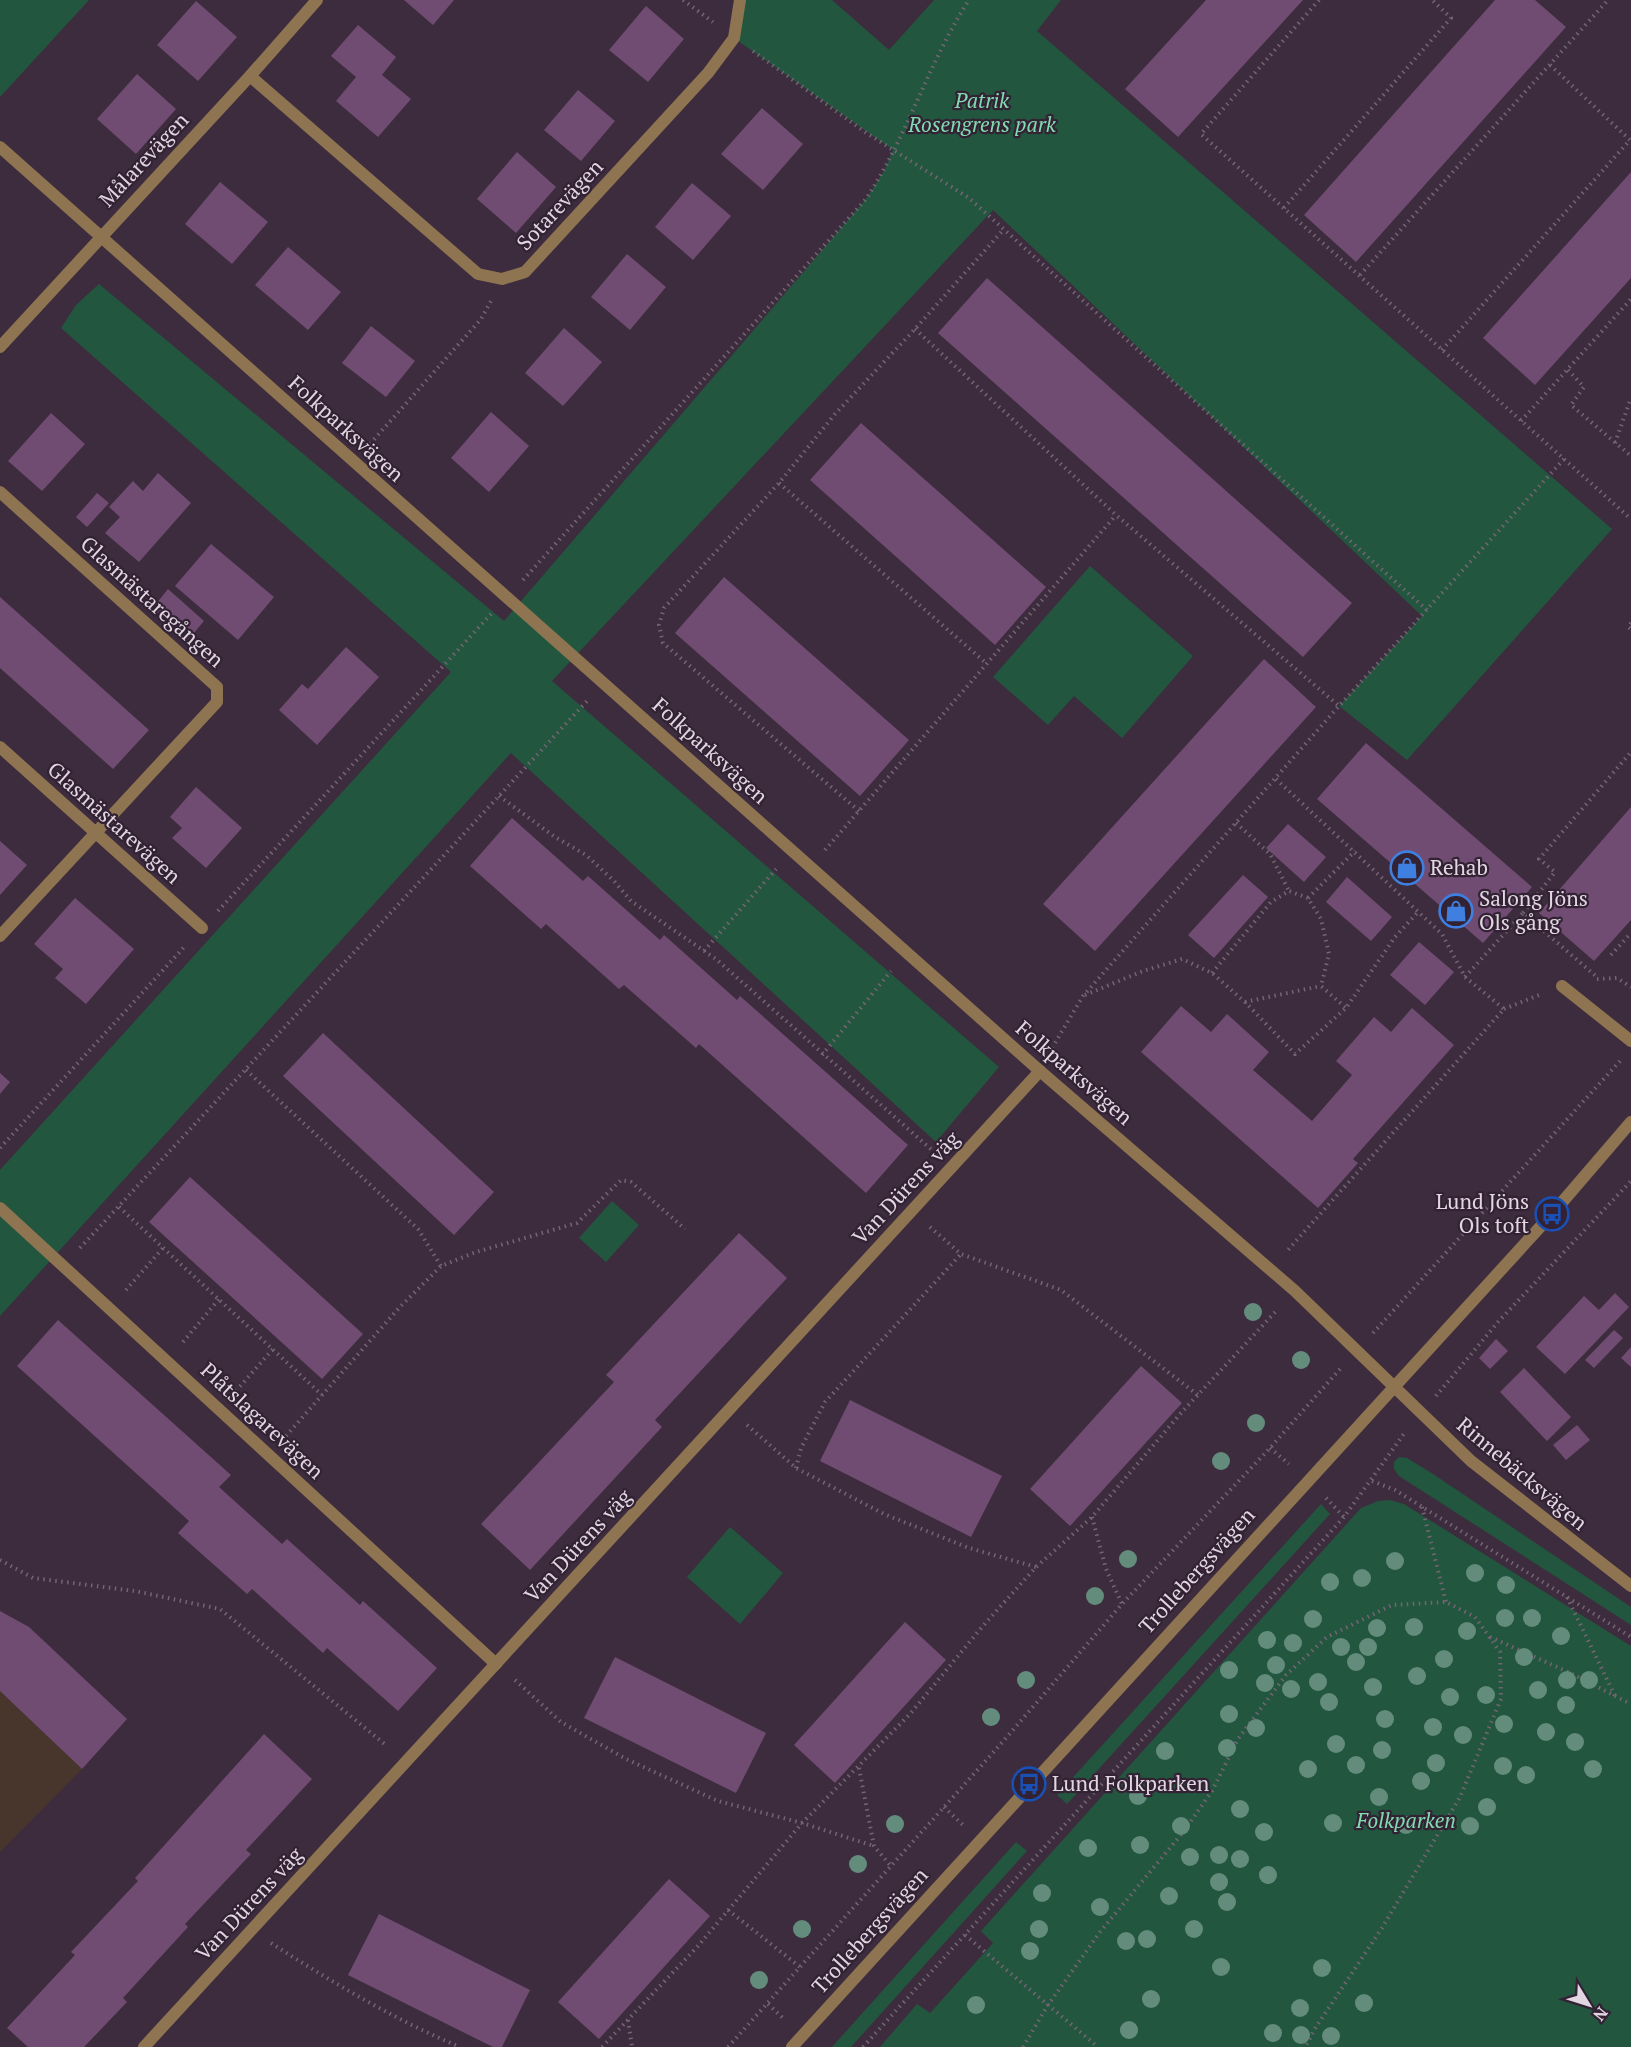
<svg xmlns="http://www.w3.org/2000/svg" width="1631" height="2047" font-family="'PT Serif',serif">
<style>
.education{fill:#48362d}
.green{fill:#23563f}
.building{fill:#704c72}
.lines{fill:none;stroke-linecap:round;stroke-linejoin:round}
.path{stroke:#746574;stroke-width:4;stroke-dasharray:1.5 4.5;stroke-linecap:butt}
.service{stroke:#8e7450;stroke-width:12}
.minor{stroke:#8e7450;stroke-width:12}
.tertiary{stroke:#8e7450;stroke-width:12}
.tree{fill:#638c7c}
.labels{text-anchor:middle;stroke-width:4.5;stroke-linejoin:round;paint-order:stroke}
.park-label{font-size:21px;font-style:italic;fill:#82dbb0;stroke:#322233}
.street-label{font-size:21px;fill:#e1d6e1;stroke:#322233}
.poi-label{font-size:21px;fill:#e1d6e1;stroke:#322233;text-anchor:start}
</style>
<rect width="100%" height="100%" fill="#3d2c3d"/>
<!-- education -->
<polygon class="education" points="0,1691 82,1769 0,1852"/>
<!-- green -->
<g class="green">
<polygon points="0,0 89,0 0,97"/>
<polygon points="740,0 832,0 889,50 934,0 1061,0 1037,31 1612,529 1407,760 1339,706 1422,616 993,210 552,681 999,1067 936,1142 511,753 0,1316 0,1170 451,672 61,328 76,305 99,284 504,621 866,199 884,171 893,150 734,38"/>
<polygon points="1090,566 1193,656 1122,738 1074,696 1048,725 993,677"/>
<polygon points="612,1201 639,1225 606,1262 579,1238"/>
<polygon points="1399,1457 1407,1458 1433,1474 1631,1607 1631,1625 1399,1476 1394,1469 1394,1462"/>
<polygon points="1390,1500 1404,1504 1631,1646 1631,2047 880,2047 917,2004 930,2013 993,1943 981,1931 1361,1508 1378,1501"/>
<polygon points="1321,1504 1330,1514 1067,1804 1057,1795"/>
<polygon points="730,1527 783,1573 740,1624 687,1577"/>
<polygon points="1016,1842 1027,1851 851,2047 832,2047"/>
</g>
<!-- building -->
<g class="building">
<polygon points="404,0 454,0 433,25"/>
<polygon points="1206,0 1303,0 1178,137 1125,89"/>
<polygon points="1495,0 1535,0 1566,27 1356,262 1304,215"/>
<polygon points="196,1 237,37 198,81 157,45"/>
<polygon points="646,6 684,39 648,82 609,50"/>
<polygon points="358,25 396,57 382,75 411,99 378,137 336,101 356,77 331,56"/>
<polygon points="137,74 176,109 136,154 97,119"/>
<polygon points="578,90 615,121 581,161 544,130"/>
<polygon points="762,108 803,144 763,190 721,154"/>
<polygon points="517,152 556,187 516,233 477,199"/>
<polygon points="1631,172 1631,278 1535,385 1483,338"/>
<polygon points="220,182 268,222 232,264 185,224"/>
<polygon points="692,183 731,216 693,260 655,227"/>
<polygon points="288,247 341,292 308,330 255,285"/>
<polygon points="627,254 666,287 630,330 591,297"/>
<polygon points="987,278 1352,603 1303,657 938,333"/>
<polygon points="371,326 415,361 386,397 342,363"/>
<polygon points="564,328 602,362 563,406 525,373"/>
<polygon points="491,412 529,446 489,492 451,458"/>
<polygon points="51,413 85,444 42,491 8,461"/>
<polygon points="861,423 1046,587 995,645 810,480"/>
<polygon points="158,473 191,503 139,562 105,533 120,517 109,507 133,481 143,491"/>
<polygon points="97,493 109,503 87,527 76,517"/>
<polygon points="211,544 274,597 238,640 175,586"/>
<polygon points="724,577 909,740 860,796 675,633"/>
<polygon points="168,589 204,621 188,640 152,609"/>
<polygon points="0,597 149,730 113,769 0,668"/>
<polygon points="346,647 379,677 317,745 279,710 302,684 308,689"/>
<polygon points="1264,659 1316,707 1095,951 1043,904"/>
<polygon points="1366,743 1532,887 1483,943 1317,799"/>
<polygon points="196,787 242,828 206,868 172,838 182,828 170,817"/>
<polygon points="1631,807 1631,920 1594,961 1539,913"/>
<polygon points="512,818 583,881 588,876 660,940 664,935 737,1000 740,996 908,1145 866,1193 699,1044 696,1048 624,985 619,989 546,924 541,929 470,866"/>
<polygon points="1288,824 1326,857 1304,882 1266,848"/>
<polygon points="0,841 27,865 0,895"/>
<polygon points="1243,875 1268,897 1214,958 1188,935"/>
<polygon points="1347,877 1392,917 1371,941 1326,902"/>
<polygon points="75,898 134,949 86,1004 55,978 63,969 34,944"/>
<polygon points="1419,942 1454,972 1425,1005 1390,975"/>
<polygon points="1181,1006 1211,1032 1227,1014 1237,1023 1269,1052 1253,1070 1312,1121 1352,1075 1336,1061 1374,1017 1391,1032 1412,1008 1454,1045 1353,1159 1358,1163 1318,1208 1141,1052"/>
<polygon points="323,1033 494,1192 454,1235 283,1076"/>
<polygon points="0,1073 10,1082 0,1094"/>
<polygon points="190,1177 363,1334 322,1379 149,1222"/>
<polygon points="739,1233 787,1278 655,1420 662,1427 530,1570 481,1524 614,1382 606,1375"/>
<polygon points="1615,1293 1629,1307 1565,1374 1536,1347 1584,1296 1599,1310"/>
<polygon points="58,1320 231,1475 219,1487 282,1544 287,1539 360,1605 363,1601 437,1668 398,1711 327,1648 323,1653 252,1589 247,1594 178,1533 189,1521 17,1366"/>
<polygon points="1614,1330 1623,1338 1594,1368 1585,1360"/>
<polygon points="1496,1339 1508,1351 1490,1369 1479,1358"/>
<polygon points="1631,1347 1631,1367 1621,1358"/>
<polygon points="1141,1366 1182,1403 1070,1526 1030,1489"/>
<polygon points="1524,1368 1571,1417 1547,1441 1500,1392"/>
<polygon points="850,1400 1002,1476 971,1537 820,1461"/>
<polygon points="1577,1425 1590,1440 1566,1460 1553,1445"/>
<polygon points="0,1611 29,1627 127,1719 82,1769 0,1691"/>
<polygon points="905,1622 946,1660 835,1783 794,1745"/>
<polygon points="615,1657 766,1733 736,1793 584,1718"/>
<polygon points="264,1734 312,1779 246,1850 251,1854 185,1924 188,1927 123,1998 127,2002 84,2047 28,2047 7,2028 75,1955 71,1952 138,1881 135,1878"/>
<polygon points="669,1879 710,1916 599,2039 558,2002"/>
<polygon points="379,1914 530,1990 502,2047 493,2047 348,1975"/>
</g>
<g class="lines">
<!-- path -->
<g class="path">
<polyline points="683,0 713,22"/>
<polyline points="1319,0 1201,134 1631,519"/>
<polyline points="753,51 865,132 969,198 1428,611"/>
<polyline points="1284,208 1451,18 1432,0"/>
<polyline points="1360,275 1608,0"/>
<polyline points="915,329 1116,515 1339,706"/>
<polyline points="1442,350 1630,140 1550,65"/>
<polyline points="1568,370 1584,387 1571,405 1631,456"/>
<polyline points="1521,421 1631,299"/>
<polyline points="1615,443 1631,398"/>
<polyline points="370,444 481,319 491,301"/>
<polyline points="779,483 986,663"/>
<path d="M523,580L866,199C907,137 928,63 969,0"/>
<polyline points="1631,623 1628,627 1631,629"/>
<polyline points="1276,779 1442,934 1465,977 1504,1009 1287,1251"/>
<polyline points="499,796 555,837 586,855 614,881 631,901 716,959 933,1151"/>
<polyline points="859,811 663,643 659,625 664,608 779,483 835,414 915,329 1004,229"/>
<polyline points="1236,823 1270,854 1289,891"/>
<polyline points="825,850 1116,515"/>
<polyline points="1308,898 1355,851"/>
<polyline points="218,911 491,614"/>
<polyline points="1523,913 1555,872 1539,859 1631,752"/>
<polyline points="704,951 776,869"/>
<polyline points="1611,955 1631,933"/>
<polyline points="1212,973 1271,902 1289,891 1308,898 1321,919 1329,954 1321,986 1346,1008"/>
<polyline points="1465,977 1523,913 1598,978"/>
<polyline points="1597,979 1617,978 1631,987"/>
<polyline points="1085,995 1143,971 1182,959 1212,973 1245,1002 1295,1054 1346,1008 1395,937 1419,911"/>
<polyline points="1245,1002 1321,986"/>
<polyline points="1504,1009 1539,995"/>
<polyline points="1052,1048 1083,996 1339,706 1564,459"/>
<polyline points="822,1055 891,971"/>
<polyline points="246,1070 418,1229 441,1266"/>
<polyline points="0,1148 186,945"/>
<polyline points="119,1207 322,1395"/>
<polyline points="930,1227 961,1254 1061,1290 1198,1395"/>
<polyline points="80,1248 587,701"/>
<polyline points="126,1290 163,1248"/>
<polyline points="1373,1333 1620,1061"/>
<polyline points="183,1342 219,1299"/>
<polyline points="236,1391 273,1349"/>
<polyline points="1436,1396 1498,1322 1631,1181"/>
<polyline points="747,1425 796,1468 884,1514 969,1548 1036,1567"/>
<polyline points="286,1436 399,1308 441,1266 476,1252 577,1223 621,1180 631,1182 685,1229"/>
<polyline points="1270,1448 1289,1464"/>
<polyline points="796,1468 801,1448 825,1402 961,1254"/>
<polyline points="1372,1481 1395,1490 1631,1637"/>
<polyline points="1326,1498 1344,1517"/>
<polyline points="1422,1507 1446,1602"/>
<polyline points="1092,1517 1106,1569 1122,1604"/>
<polyline points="0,1560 33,1578 135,1591 220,1609 387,1746"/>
<polyline points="1567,1597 1615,1696"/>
<polyline points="1490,1637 1566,1671 1631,1704"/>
<polyline points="515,1680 561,1722 626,1759 718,1801 802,1823 874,1846"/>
<polyline points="859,1768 874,1846 890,1865"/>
<polyline points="944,1807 963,1825"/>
<polyline points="728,1910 800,1967"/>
<polyline points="965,1935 1098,2047"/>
<path d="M271,1943C332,1982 393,2019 460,2047"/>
<polyline points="768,2004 784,2019"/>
<polyline points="628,2020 632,2047"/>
<polyline points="602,2047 698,1946 802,1823 910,1714 982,1627 1036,1567 1092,1517 1181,1413 1278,1309"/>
<polyline points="728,2047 999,1746 1122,1604 1270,1448 1340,1369"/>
<polyline points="863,2047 1344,1517 1406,1431"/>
<polyline points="1023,2047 1048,2005 1100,1932 1184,1831 1212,1791 1238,1739 1286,1675 1327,1637 1392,1605 1446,1602 1475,1617 1500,1652 1501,1699 1460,1797 1382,1928 1316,2027 1305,2047"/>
</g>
<!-- service -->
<g class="service">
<polyline points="0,492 217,687 217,702 0,936"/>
<polyline points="1562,986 1631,1041"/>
</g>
<!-- minor -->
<g class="minor">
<polyline points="250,76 478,274 502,279 525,272 708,73 734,38 740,0"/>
<polyline points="0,147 1040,1071 1295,1291 1471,1461 1631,1586"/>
<polyline points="0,347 250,76 317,0"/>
<polyline points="0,747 202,928"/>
<polyline points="0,1208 496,1664"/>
<polyline points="144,2047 1040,1071"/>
</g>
<!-- tertiary -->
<polyline class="tertiary" points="792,2047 1552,1214 1631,1122"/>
</g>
<!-- trees -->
<g class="tree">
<circle cx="1253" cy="1312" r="9"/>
<circle cx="1301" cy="1360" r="9"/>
<circle cx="1256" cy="1423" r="9"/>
<circle cx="1221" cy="1461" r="9"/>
<circle cx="1128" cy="1559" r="9"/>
<circle cx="1395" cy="1561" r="9"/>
<circle cx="1475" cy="1573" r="9"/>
<circle cx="1362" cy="1578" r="9"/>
<circle cx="1330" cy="1582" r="9"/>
<circle cx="1506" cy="1585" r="9"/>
<circle cx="1095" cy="1596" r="9"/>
<circle cx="1505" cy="1618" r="9"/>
<circle cx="1532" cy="1618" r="9"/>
<circle cx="1313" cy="1619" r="9"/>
<circle cx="1414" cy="1627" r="9"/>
<circle cx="1377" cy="1628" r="9"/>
<circle cx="1467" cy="1631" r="9"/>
<circle cx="1561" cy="1636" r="9"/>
<circle cx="1267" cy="1640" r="9"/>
<circle cx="1293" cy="1643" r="9"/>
<circle cx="1341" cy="1647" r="9"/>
<circle cx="1368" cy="1647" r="9"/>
<circle cx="1524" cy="1657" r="9"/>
<circle cx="1444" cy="1659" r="9"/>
<circle cx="1356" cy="1662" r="9"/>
<circle cx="1276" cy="1665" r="9"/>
<circle cx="1229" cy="1670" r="9"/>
<circle cx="1417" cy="1676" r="9"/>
<circle cx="1026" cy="1680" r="9"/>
<circle cx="1567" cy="1680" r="9"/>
<circle cx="1589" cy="1680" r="9"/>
<circle cx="1318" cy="1682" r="9"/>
<circle cx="1265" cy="1683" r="9"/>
<circle cx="1373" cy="1687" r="9"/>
<circle cx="1291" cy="1689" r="9"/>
<circle cx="1538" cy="1690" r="9"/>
<circle cx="1486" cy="1695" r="9"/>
<circle cx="1450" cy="1697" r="9"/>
<circle cx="1329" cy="1702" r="9"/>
<circle cx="1566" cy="1705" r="9"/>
<circle cx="1229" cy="1714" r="9"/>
<circle cx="991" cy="1717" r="9"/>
<circle cx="1385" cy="1719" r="9"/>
<circle cx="1504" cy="1724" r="9"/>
<circle cx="1433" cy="1727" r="9"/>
<circle cx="1256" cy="1728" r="9"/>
<circle cx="1546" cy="1732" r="9"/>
<circle cx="1463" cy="1735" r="9"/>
<circle cx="1575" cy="1742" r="9"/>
<circle cx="1336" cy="1744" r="9"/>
<circle cx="1227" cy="1748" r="9"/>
<circle cx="1382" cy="1750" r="9"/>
<circle cx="1165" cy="1751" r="9"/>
<circle cx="1436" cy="1763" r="9"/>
<circle cx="1356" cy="1765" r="9"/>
<circle cx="1503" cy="1766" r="9"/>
<circle cx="1308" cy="1769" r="9"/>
<circle cx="1593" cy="1769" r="9"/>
<circle cx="1526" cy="1775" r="9"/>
<circle cx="1421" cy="1781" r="9"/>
<circle cx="1138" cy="1796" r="9"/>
<circle cx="1379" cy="1797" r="9"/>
<circle cx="1487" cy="1807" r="9"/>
<circle cx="1240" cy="1809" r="9"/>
<circle cx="1333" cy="1823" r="9"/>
<circle cx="895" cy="1824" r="9"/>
<circle cx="1406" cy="1825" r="9"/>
<circle cx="1181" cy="1826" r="9"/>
<circle cx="1470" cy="1826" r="9"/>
<circle cx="1264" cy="1832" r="9"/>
<circle cx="1140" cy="1845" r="9"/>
<circle cx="1088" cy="1848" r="9"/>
<circle cx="1219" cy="1855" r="9"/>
<circle cx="1190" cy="1857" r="9"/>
<circle cx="1240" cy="1859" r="9"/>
<circle cx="858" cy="1864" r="9"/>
<circle cx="1268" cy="1875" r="9"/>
<circle cx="1219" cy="1882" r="9"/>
<circle cx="1042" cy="1893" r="9"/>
<circle cx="1169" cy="1896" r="9"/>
<circle cx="1227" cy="1902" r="9"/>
<circle cx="1100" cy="1907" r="9"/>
<circle cx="802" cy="1929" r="9"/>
<circle cx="1039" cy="1929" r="9"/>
<circle cx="1194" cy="1929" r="9"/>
<circle cx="1147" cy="1939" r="9"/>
<circle cx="1126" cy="1941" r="9"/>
<circle cx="1030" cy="1951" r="9"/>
<circle cx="1221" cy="1967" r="9"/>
<circle cx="1322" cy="1968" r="9"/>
<circle cx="759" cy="1980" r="9"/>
<circle cx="1151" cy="1999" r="9"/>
<circle cx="1364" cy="2003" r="9"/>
<circle cx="976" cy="2005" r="9"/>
<circle cx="1300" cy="2008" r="9"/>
<circle cx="1129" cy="2030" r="9"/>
<circle cx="1273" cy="2033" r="9"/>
<circle cx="1301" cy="2035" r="9"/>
<circle cx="1331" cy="2036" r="9"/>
</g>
<!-- icons -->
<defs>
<g id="shop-ring" transform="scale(1.725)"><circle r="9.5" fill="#322233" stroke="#3f7fe0" stroke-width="1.5"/><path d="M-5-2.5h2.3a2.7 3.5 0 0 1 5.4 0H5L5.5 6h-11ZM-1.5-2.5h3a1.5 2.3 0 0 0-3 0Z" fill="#3f7fe0"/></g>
<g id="bus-ring" transform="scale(1.725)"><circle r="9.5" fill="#322233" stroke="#1a4fb4" stroke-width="1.5"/><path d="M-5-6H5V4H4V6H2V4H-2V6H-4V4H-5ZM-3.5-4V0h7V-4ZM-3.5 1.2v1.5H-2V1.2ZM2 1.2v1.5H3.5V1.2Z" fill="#1a4fb4"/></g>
</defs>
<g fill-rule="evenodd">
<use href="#shop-ring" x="1407" y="868"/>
<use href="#shop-ring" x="1456" y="911"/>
<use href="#bus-ring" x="1552" y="1214"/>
<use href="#bus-ring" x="1029" y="1784"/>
</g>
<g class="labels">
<!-- park labels -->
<g class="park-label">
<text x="982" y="108">Patrik<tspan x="982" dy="24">Rosengrens park</tspan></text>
<text x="1406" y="1828">Folkparken</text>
</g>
<!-- street labels -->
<g class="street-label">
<text transform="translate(144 160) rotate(-47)" y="7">Målarevägen</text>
<text transform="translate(560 205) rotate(-47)" y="7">Sotarevägen</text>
<text transform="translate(346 429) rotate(42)" y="7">Folkparksvägen</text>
<text transform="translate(152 602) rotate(42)" y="7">Glasmästaregången</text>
<text transform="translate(710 751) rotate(42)" y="7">Folkparksvägen</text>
<text transform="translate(114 823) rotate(42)" y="7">Glasmästarevägen</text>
<text transform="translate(1074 1073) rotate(41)" y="7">Folkparksvägen</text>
<text transform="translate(906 1188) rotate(-47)" y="7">Van Dürens väg</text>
<text transform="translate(262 1421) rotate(43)" y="7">Plåtslagarevägen</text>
<text transform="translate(1522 1474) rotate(40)" y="7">Rinnebäcksvägen</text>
<text transform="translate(578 1546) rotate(-47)" y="7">Van Dürens väg</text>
<text transform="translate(1197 1571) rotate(-48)" y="7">Trollebergsvägen</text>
<text transform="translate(249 1904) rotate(-47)" y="7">Van Dürens väg</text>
<text transform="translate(870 1931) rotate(-48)" y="7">Trollebergsvägen</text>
</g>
<!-- poi labels -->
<g class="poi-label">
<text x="1430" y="875">Rehab</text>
<text x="1479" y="906">Salong Jöns<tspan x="1479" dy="24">Ols gång</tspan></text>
<text x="1529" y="1209" text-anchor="end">Lund Jöns<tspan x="1529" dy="24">Ols toft</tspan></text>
<text x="1052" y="1791">Lund Folkparken</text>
</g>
</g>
<!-- north arrow -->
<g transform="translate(1589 2005) rotate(128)" stroke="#322233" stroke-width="4.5" paint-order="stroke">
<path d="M0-4.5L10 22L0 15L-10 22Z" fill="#e1d6e1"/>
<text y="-9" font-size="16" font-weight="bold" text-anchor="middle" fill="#e1d6e1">N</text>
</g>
</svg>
